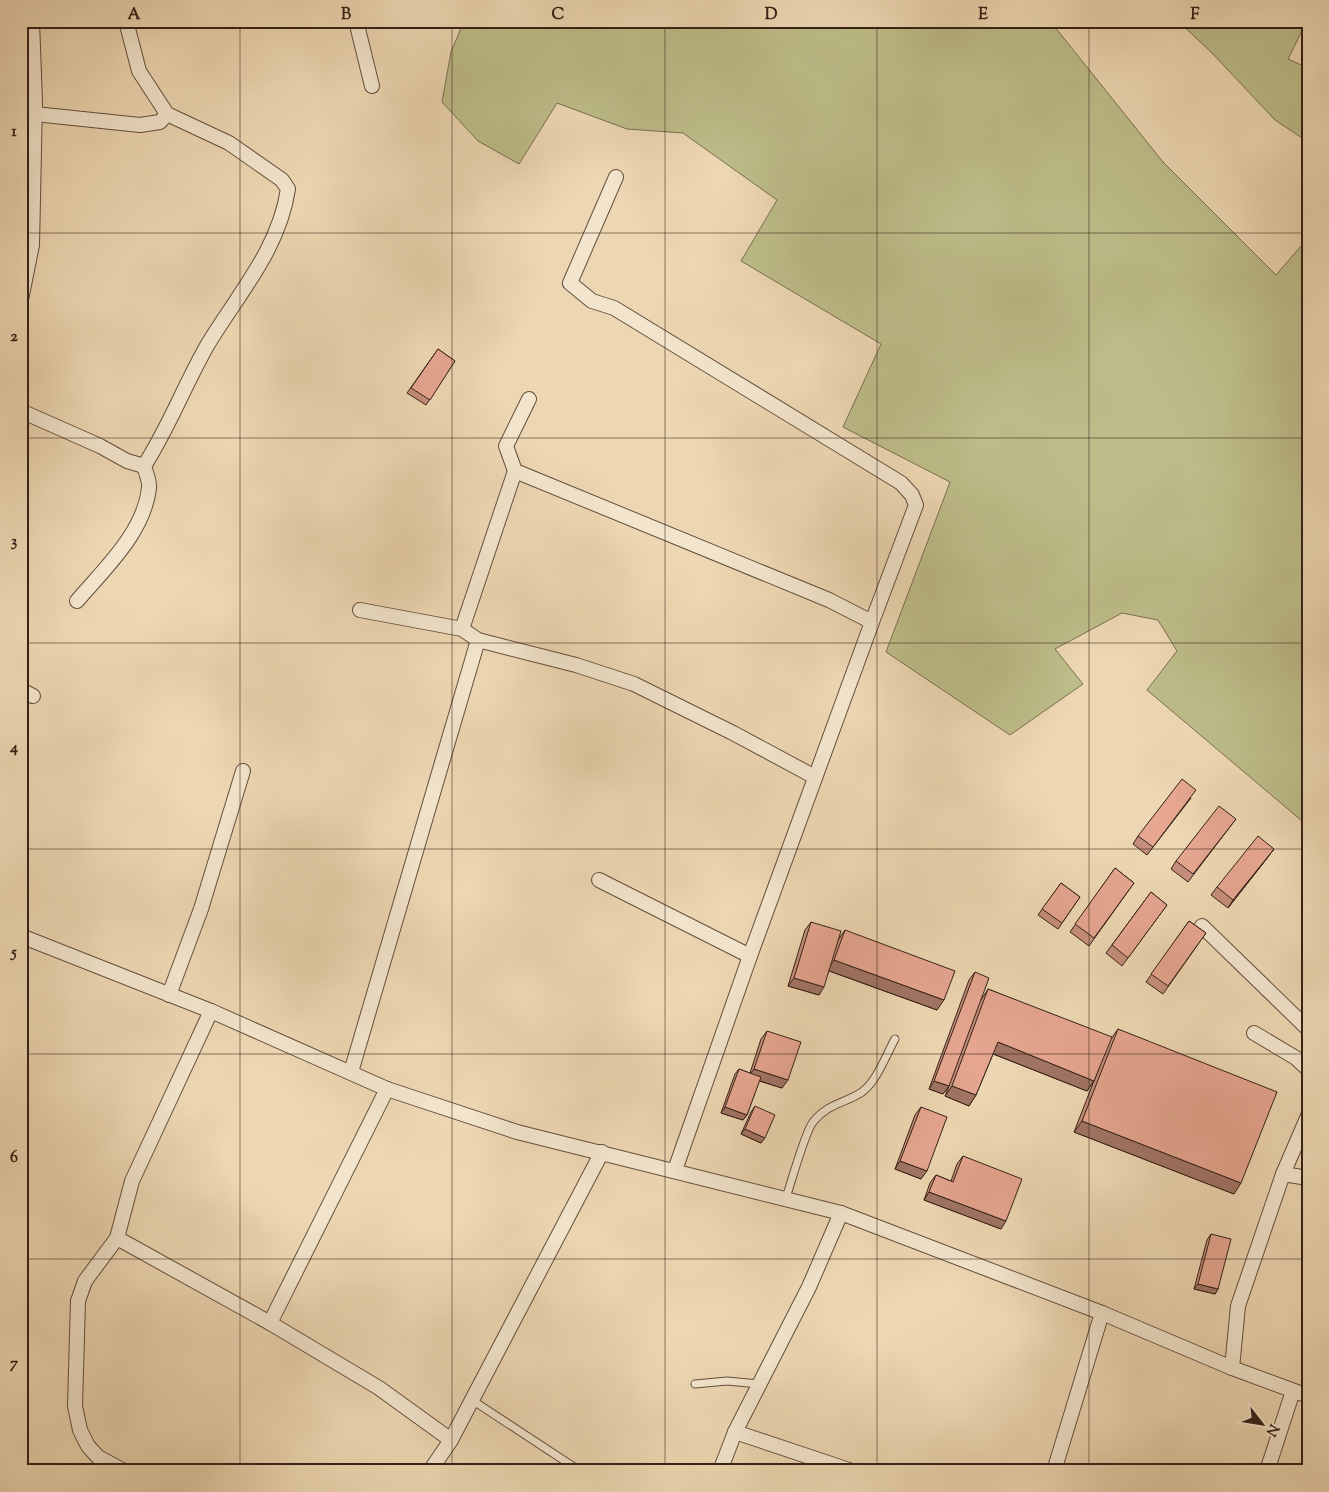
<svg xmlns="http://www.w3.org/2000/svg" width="1329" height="1492" font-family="'Sorts Mill Goudy',serif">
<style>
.green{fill:#bdbd89;stroke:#796e50}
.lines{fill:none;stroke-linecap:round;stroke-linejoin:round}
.lane-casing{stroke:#634e3e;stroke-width:9}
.street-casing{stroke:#634e3e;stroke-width:16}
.lane{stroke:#f3e5cd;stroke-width:7}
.street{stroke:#f3e5cd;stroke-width:14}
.wall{fill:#c68f7c;stroke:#352017}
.shaded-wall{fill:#a17465;stroke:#352017}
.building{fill:#e6a690;stroke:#352017}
.grid{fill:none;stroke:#352017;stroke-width:1;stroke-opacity:0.55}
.neatline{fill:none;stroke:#352017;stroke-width:2}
.grid-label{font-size:16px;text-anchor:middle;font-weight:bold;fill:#352017}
</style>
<rect width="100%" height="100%" fill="#edd7b2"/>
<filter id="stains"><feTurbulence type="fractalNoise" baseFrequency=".004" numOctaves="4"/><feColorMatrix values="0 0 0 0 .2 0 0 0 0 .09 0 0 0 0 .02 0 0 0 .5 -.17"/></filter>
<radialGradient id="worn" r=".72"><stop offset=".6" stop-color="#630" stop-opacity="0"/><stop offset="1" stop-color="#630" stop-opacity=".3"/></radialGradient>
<!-- green -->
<g class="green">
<polygon points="464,21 1050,21 1163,162 1276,275 1308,238 1308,826 1147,690 1177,651 1158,620 1122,613 1055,649 1083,684 1010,735 886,652 950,482 843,427 881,344 741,261 777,200 683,133 627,129 557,103 519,164 478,141 442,102 451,52"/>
<polygon points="1178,21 1307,21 1288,59 1308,68 1308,142 1275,120 1211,52"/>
</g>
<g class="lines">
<!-- lane casing -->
<g class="lane-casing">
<g id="lane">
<path d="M786,1198C791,1183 805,1132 813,1122C828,1103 846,1103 862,1092C877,1081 886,1055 895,1039"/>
<polyline points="695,1384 727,1381 759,1384"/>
<polyline points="472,1400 574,1467"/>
</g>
</g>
<!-- street casing -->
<g class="street-casing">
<g id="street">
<polyline points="356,21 372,86"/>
<polyline points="35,114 140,125 160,122 167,114"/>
<polyline points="616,177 570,283 592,301 614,308 901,483 912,495 916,505 872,622"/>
<polyline points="21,300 32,245 35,102 32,21"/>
<polyline points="529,399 506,446 515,471 829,600 872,622 750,956 675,1170"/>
<polyline points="21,411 100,446 127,461 144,466"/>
<path d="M77,601C104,569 144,533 149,488C150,482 146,473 144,466C169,427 185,384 208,344C239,293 279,249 288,189L282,180L229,143L167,114L139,71L126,21"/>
<polyline points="360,610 462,629 478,640 576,665 634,684 733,733 815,777"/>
<polyline points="462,629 515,471"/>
<polyline points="21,690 33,696"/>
<polyline points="599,880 750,956"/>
<polyline points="1202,926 1308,1029"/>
<polyline points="21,936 211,1011 387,1089 517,1132 841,1213 1102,1313 1232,1368 1308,1396"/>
<polyline points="169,995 201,909 243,771"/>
<polyline points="211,1011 132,1181 117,1238 270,1323 379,1388 451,1440"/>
<polyline points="1254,1033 1296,1058 1308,1069"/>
<polyline points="351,1072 478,640"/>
<polyline points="1283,1174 1308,1178"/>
<polyline points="117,1238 85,1281 78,1301 75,1406 80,1430 88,1446 98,1457 124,1471"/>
<polyline points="270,1323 387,1089"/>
<polyline points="1232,1368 1238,1306 1283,1174 1308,1116"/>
<polyline points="735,1432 852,1471"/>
<polyline points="430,1471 451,1440 602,1152"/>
<polyline points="720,1471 735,1432 809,1287 841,1213"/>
<polyline points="1054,1471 1102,1313"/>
<polyline points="1267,1471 1293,1391"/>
</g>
</g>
<!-- lane -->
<use href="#lane" class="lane"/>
<!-- street -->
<use href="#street" class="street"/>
</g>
<!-- wall -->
<g class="wall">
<polygon points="438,349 455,361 426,405 407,393"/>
<polygon points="1191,798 1147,855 1133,844 1138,836"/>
<polygon points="1236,819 1188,882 1171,869 1176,861"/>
<polygon points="1268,857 1228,908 1211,895 1217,887"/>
<polygon points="1115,868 1134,883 1089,946 1070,932"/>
<polygon points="1061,883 1080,897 1058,929 1038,915"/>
<polygon points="1151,892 1167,905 1122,966 1106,953"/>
<polygon points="1189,921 1206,933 1163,994 1146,982"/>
<polygon points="811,922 838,940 845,930 937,1010 829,971 819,995 788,986 805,930"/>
<polygon points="975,972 981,1000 988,989 1111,1039 1118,1029 1234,1194 1074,1132 1099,1068 1094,1081 1087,1091 993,1054 976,1095 969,1106 945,1096 949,1086 943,1094 929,1089 969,980"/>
<polygon points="767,1031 782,1088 759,1081 747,1115 743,1120 721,1113 735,1074 739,1069 750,1073 761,1039"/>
<polygon points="755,1106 761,1143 741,1134 751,1112"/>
<polygon points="921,1107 921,1179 895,1169 915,1115"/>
<polygon points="963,1156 1001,1229 924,1200 930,1183 936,1175 951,1181 957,1164"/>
<polygon points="1211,1234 1218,1289 1215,1294 1194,1289 1207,1240"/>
</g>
<!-- shaded-wall -->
<g class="shaded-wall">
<polygon points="1274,849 1268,857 1228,908 1233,900"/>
<polygon points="834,960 944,1000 937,1010 827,970"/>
<polygon points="794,978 824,987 819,995 788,986"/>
<polygon points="998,1042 1094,1081 1087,1091 991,1053"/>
<polygon points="754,1069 788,1080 782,1088 748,1077"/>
<polygon points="934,1081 949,1086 943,1094 929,1089"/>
<polygon points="952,1086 976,1095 969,1106 945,1096"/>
<polygon points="725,1107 747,1115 743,1120 721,1113"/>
<polygon points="1082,1121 1241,1183 1234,1194 1074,1132"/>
<polygon points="745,1129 765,1138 761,1143 741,1134"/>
<polygon points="900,1161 927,1171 921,1179 895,1169"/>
<polygon points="929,1192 1006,1221 1001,1229 924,1200"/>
<polygon points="1198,1284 1218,1289 1215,1294 1194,1289"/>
</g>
<!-- building -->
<g class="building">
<polygon points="438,349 455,361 430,400 411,388"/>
<polygon points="1182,779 1196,790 1153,847 1138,836"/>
<polygon points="1219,806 1236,819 1193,874 1176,861"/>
<polygon points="1258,836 1274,849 1233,900 1217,887"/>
<polygon points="1115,868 1134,883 1094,938 1075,924"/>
<polygon points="1061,883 1080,897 1062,923 1042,909"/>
<polygon points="1151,892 1167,905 1128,958 1112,945"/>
<polygon points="1189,921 1206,933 1168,986 1151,974"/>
<polygon points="811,922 841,931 824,987 794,978"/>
<polygon points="845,930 955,971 944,1000 834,960"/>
<polygon points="975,972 989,978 949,1086 934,1081"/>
<polygon points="988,989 1112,1037 1094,1081 998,1042 976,1095 952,1086"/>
<polygon points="1118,1029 1277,1092 1241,1183 1082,1121"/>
<polygon points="767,1031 801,1042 788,1080 754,1069"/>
<polygon points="739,1069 761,1077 747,1115 725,1107"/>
<polygon points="755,1106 775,1115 765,1138 745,1129"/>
<polygon points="921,1107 947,1117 927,1171 900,1161"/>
<polygon points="963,1156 1022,1179 1006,1221 929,1192 936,1175 953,1182"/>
<polygon points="1211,1234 1231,1239 1218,1289 1198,1284"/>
</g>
<!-- grid -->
<path class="grid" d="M240,21V1471M452,21V1471M665,21V1471M877,21V1471M1089,21V1471M21,233H1308M21,438H1308M21,643H1308M21,849H1308M21,1054H1308M21,1259H1308"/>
<!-- margin -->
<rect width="1329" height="1492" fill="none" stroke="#edd7b2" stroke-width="55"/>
<!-- north arrow -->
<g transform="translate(1262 1424) rotate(121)" stroke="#f3e5cd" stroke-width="4" paint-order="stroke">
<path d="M0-4L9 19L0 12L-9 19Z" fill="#352017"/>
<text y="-8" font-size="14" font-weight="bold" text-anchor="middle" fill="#352017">N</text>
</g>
<rect x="28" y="28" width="1274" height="1436" class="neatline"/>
<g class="grid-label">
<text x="134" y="19">A</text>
<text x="346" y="19">B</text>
<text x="558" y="19">C</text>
<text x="771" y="19">D</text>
<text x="983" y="19">E</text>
<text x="1195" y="19">F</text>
<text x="14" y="136">1</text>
<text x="14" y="341">2</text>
<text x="14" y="546">3</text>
<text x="14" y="752">4</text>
<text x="14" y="957">5</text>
<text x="14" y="1162">6</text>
<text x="14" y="1368">7</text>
</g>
<rect width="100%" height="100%" filter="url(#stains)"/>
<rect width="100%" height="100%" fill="url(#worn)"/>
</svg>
